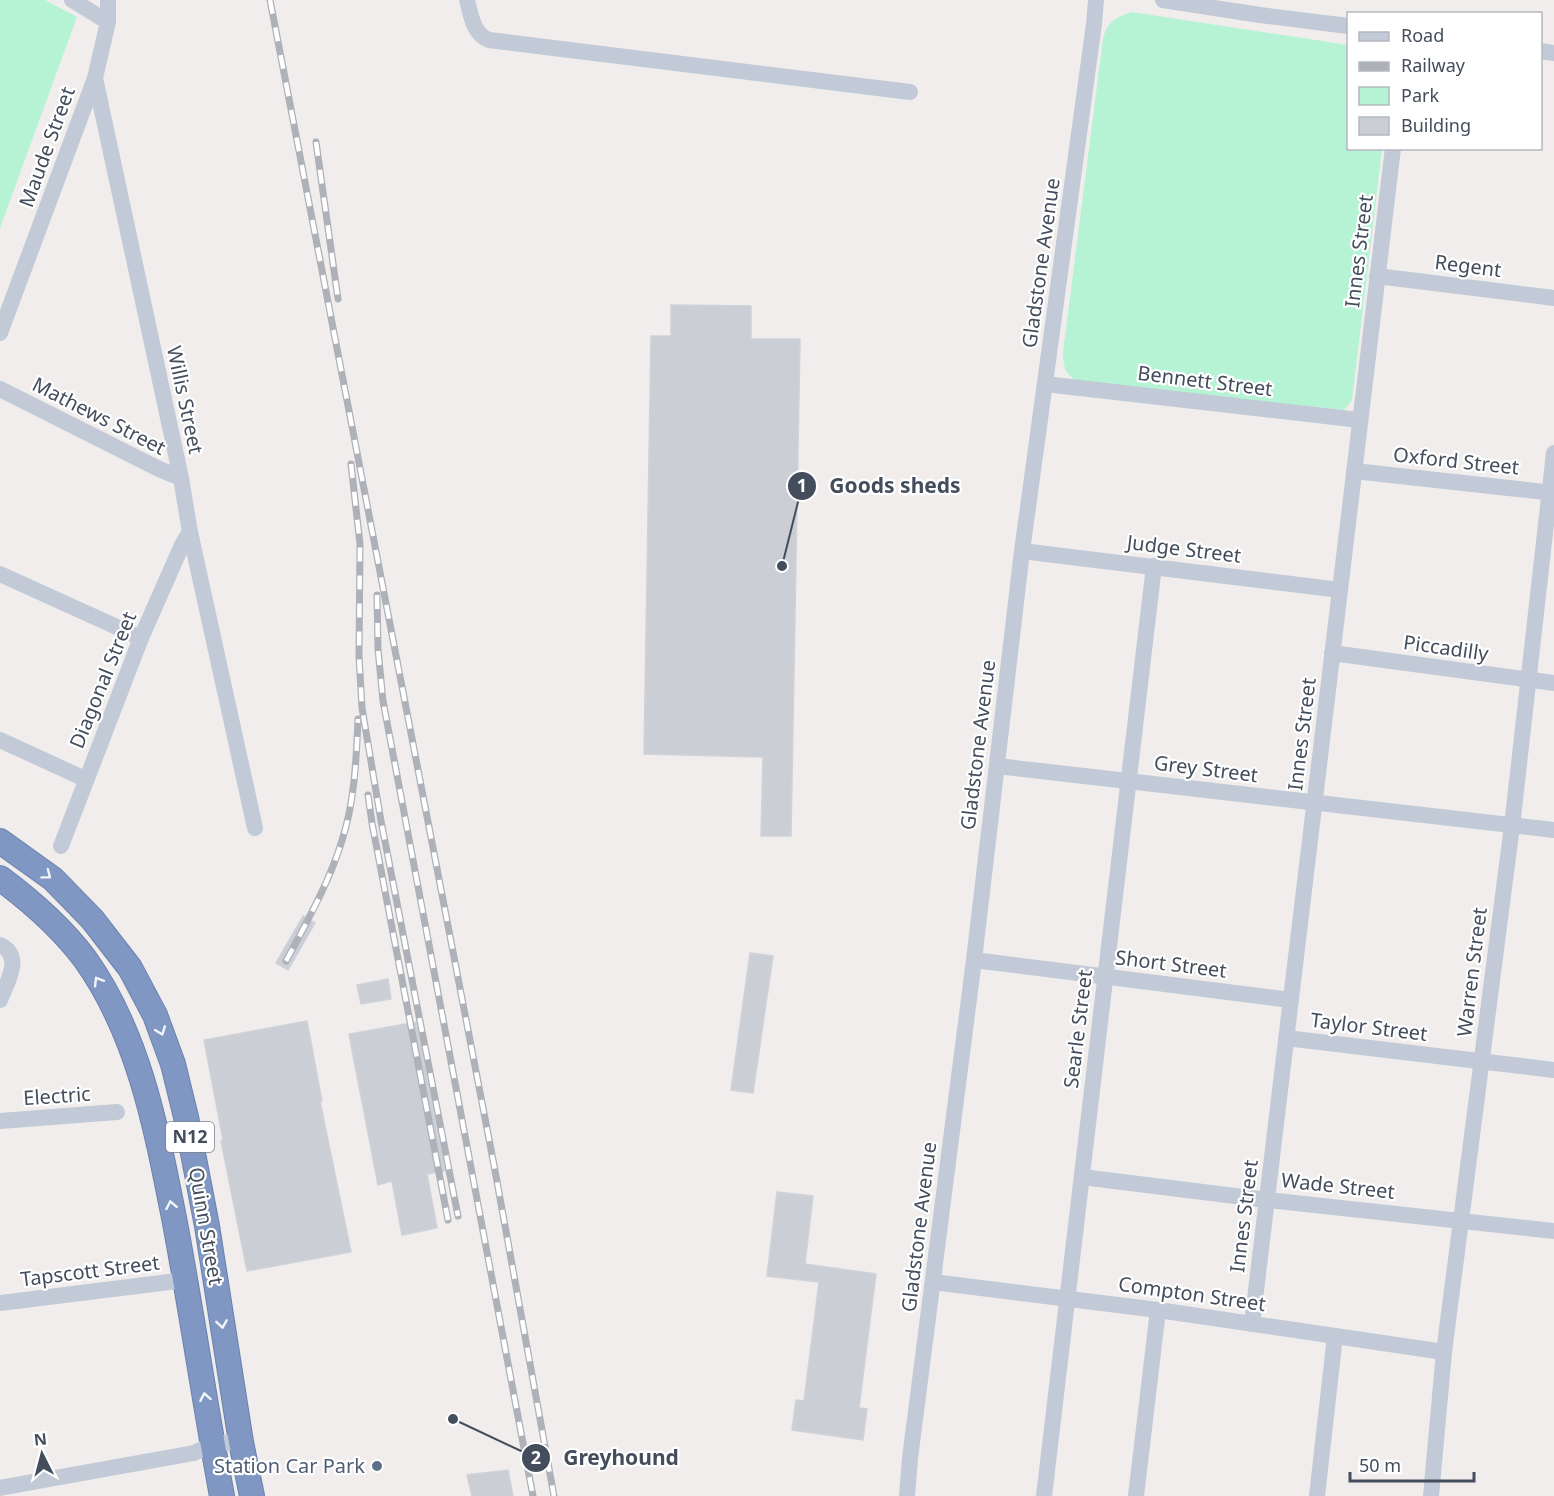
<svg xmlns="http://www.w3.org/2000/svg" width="1554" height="1496" font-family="'Noto Sans',sans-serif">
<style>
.green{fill:#b5f3d4}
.building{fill:#cbced5;stroke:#d0d2d9;stroke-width:1.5}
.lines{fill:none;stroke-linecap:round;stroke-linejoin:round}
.highway-casing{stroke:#6a82ad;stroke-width:26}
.minor{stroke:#c1cad6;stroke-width:16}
.highway{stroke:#7f97c2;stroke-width:24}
.rail-casing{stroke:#aeb1b8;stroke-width:7}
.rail{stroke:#fff;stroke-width:4.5;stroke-dasharray:14;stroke-linecap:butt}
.oneway{stroke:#f2f5f9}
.service-dot{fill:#5c6f8a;stroke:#fff;stroke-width:2}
.labels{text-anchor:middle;stroke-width:4.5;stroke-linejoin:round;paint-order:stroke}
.shield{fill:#fff;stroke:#7b828d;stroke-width:1.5}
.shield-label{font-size:18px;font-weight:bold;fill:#434d5c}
.street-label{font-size:20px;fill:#434d5c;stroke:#fff}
.service-label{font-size:20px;fill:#4e5e75;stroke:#fff;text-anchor:end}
.leader{fill:none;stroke:#434d5c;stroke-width:2}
.callout-dot{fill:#434d5c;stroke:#fff;stroke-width:2}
.mark-label{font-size:18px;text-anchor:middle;font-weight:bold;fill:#fff}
.callout-label{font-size:21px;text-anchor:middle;font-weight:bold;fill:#434d5c;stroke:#fff;stroke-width:4.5;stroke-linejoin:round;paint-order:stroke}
</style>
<rect width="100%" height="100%" fill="#f0edec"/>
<!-- green -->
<g class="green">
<polygon points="0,0 45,0 77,17 0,228"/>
<path d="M1132,12L1348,45V148L1382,149L1352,400L1344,410L1079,382C1065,375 1063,366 1063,352L1103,39C1107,22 1116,17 1132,12Z"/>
</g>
<!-- building -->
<g class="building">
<polygon points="671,305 751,306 751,339 800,339 791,836 761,836 763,757 644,754 651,336 671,336"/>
<polygon points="303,916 315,923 288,970 276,963"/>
<polygon points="750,953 773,956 753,1093 731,1090"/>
<polygon points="388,979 391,999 361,1004 357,985"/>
<polygon points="307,1021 322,1101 320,1101 351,1252 247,1271 221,1141 223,1140 204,1040"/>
<polygon points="416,1022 445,1171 427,1174 437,1228 402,1235 392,1181 378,1185 349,1034"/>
<polygon points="777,1192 813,1196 805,1264 876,1274 859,1408 867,1409 863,1440 792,1430 796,1400 804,1401 819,1282 767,1276"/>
<polygon points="508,1470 513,1496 472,1496 467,1475"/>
</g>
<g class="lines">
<!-- highway casing -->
<g class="highway-casing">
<g id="highway">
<polyline points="0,841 53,879 92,919 130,968 155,1015 173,1064 186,1117 207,1226 241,1442 252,1496"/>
<path d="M0,878C31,901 61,927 85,959C140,1036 157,1132 175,1223C192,1314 205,1405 222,1496"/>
</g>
</g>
<!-- minor -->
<g class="minor">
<polyline points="72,0 108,22"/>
<polyline points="108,0 108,22 95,78 181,478 190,532 255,828"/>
<path d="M467,0C471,15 473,34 489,40L910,92"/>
<polyline points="1163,0 1260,15 1348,26"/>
<polyline points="1540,51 1554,53"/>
<polyline points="1377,276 1554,298"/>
<polyline points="0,333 95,78"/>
<polyline points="1045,384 1360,420"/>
<polyline points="0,389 159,469 181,478"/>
<polyline points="1354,471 1554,493"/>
<polyline points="1022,551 1340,590"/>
<polyline points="0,574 141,638"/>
<polyline points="1332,653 1554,683"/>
<polyline points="0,740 85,779"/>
<polyline points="997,766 1554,830"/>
<polyline points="61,846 141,638 182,545 190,532"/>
<path d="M0,945C24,956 7,982 0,1000"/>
<polyline points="974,960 1291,1000"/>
<polyline points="1286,1038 1554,1070"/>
<polyline points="0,1121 117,1112"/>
<polyline points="1082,1177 1267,1200 1554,1231"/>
<polyline points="933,1282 1158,1310 1444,1352"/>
<polyline points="0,1303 185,1280"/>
<polyline points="1252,1324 1393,148"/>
<polyline points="0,1488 194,1453 213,1444 241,1442"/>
<polyline points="907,1496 910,1458 974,960 1022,551 1094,24 1096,0"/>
<polyline points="1044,1496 1154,566"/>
<polyline points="1136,1496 1158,1310"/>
<polyline points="1317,1496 1335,1336"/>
<polyline points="1431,1496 1444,1352 1512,826 1554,453"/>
</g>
<!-- highway -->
<use href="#highway" class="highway"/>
<!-- rail casing -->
<g class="rail-casing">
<g id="rail">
<polyline points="270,0 494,1165 554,1496"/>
<polyline points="316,142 338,299"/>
<polyline points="351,464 360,544 359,656 362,708 381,821 458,1216"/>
<polyline points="377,595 378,649 383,701 533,1496"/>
<polyline points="368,795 372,823 448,1220"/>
<path d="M286,961C314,909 344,856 352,796C356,771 357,744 358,719"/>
</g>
</g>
<!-- rail -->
<use href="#rail" class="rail"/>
</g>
<!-- one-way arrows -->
<defs><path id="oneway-chevron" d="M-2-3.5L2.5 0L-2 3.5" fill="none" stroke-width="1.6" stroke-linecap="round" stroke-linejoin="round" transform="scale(1.5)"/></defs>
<g class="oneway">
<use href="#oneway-chevron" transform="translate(47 875) rotate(37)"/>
<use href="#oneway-chevron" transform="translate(98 981) rotate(-121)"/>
<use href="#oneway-chevron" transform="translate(161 1031) rotate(69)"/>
<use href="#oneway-chevron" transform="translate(171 1205) rotate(-101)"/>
<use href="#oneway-chevron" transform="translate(222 1324) rotate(81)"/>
<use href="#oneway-chevron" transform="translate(205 1397) rotate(-100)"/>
</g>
<!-- markers -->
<circle class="service-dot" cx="377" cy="1466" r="6"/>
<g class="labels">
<!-- shield labels -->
<rect class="shield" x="166" y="1122" width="48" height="30" rx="4.5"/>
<g class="shield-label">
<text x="190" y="1143">N12</text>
</g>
<!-- street labels -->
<g class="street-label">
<text transform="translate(47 147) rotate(-70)" y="7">Maude Street</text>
<text transform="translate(1359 251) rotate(-83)" y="7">Innes Street</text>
<text transform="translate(1041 263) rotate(-82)" y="7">Gladstone Avenue</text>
<text transform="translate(1468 266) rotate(7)" y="7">Regent</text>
<text transform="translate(1205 381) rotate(7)" y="7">Bennett Street</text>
<text transform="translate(185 400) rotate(78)" y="7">Willis Street</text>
<text transform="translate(99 416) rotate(27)" y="7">Mathews Street</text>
<text transform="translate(1456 461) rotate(6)" y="7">Oxford Street</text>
<text transform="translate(1184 549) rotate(7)" y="7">Judge Street</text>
<text transform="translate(1446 648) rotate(8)" y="7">Piccadilly</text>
<text transform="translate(103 680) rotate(-68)" y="7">Diagonal Street</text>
<text transform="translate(1302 734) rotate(-83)" y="7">Innes Street</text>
<text transform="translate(978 745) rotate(-83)" y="7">Gladstone Avenue</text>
<text transform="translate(1206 769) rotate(7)" y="7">Grey Street</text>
<text transform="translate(1171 964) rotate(7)" y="7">Short Street</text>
<text transform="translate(1472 972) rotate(-83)" y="7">Warren Street</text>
<text transform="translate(1369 1027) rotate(7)" y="7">Taylor Street</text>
<text transform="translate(1078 1029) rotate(-83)" y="7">Searle Street</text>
<text transform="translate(57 1096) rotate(-4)" y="7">Electric</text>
<text transform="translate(1338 1186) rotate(6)" y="7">Wade Street</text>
<text transform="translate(1244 1216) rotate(-83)" y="7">Innes Street</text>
<text transform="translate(206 1226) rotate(80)" y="7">Quinn Street</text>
<text transform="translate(919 1227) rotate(-83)" y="7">Gladstone Avenue</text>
<text transform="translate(90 1271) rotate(-7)" y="7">Tapscott Street</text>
<text transform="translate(1192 1294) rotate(8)" y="7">Compton Street</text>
</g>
<!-- service labels -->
<g class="service-label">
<text x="365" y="1473">Station Car Park</text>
</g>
</g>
<!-- callouts -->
<path class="leader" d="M782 566L802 486M453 1419L536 1458"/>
<g class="callout-dot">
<circle cx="782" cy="566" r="6"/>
<circle cx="453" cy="1419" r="6"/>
<circle cx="802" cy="486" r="15"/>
<circle cx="536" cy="1458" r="15"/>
</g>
<g class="mark-label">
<text x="802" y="492">1</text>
<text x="536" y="1464">2</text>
</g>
<g class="callout-label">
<text x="895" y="493">Goods sheds</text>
<text x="621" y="1465">Greyhound</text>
</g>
<!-- legend -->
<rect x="1347" y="12" width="195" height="138" fill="#ffffff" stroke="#b4b8be" stroke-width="1.5"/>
<rect x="1359" y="32" width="30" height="9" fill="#c1cad6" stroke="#b4b8be" stroke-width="1.5"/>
<text x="1401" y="42" font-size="18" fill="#434d5c">Road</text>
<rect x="1359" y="62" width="30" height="9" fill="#aeb1b8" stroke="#b4b8be" stroke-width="1.5"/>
<text x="1401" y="72" font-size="18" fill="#434d5c">Railway</text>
<rect x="1359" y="87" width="30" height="18" fill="#b5f3d4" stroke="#b4b8be" stroke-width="1.5"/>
<text x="1401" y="102" font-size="18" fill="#434d5c">Park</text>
<rect x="1359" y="117" width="30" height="18" fill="#cbced5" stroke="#b4b8be" stroke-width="1.5"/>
<text x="1401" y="132" font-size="18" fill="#434d5c">Building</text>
<!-- north arrow -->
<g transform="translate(42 1454) rotate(354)" stroke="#ffffff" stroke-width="4.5" paint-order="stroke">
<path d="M0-4.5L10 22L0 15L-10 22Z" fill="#434d5c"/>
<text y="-9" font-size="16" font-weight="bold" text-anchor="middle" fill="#434d5c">N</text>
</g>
<!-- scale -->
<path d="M1350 1472v9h124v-9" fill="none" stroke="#434d5c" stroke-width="3"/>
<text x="1359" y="1472" font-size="18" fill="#434d5c" stroke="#ffffff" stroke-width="4.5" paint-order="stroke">50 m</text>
</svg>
